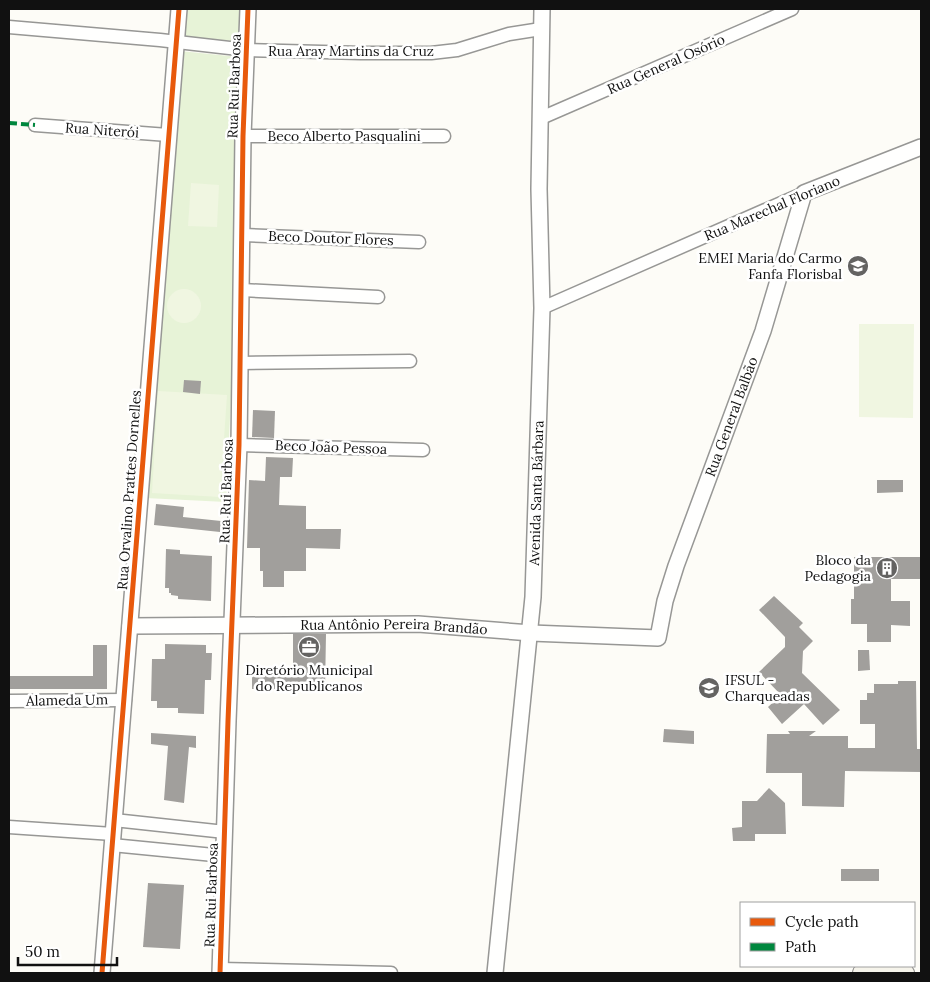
<svg xmlns="http://www.w3.org/2000/svg" width="930" height="982" font-family="Lora,serif">
<style>
.green{fill:#e7f3d7}
.pitch{fill:#f0f6e1}
.building{fill:#a19f9c}
.lines{fill:none;stroke-linecap:round;stroke-linejoin:round}
.minor-casing{stroke:#979795;stroke-width:15}
.tertiary-casing{stroke:#979795;stroke-width:18}
.secondary-casing{stroke:#8e8d8b;stroke-width:20}
.minor{stroke:#fffffe;stroke-width:12}
.tertiary{stroke:#fffffe;stroke-width:15}
.secondary{stroke:#f6f4eb;stroke-width:18}
.quiet{stroke:#00873e;stroke-width:4;stroke-dasharray:8 4;stroke-linecap:butt}
.cycleway-casing{stroke:#fff;stroke-width:8}
.cycleway{stroke:#e8590c;stroke-width:5}
.labels{text-anchor:middle;stroke-width:5;stroke-linejoin:round;paint-order:stroke}
.street-label{font-size:14px;fill:#111;stroke:#fff}
.poi-label{font-size:14px;fill:#111;stroke:#fff;text-anchor:end}
</style>
<rect width="100%" height="100%" fill="#fdfcf7"/>
<!-- green -->
<g class="green">
<polygon points="184,9 241,9 240,42 182,36"/>
<polygon points="180,51 239,57 231,396 226,502 145,498"/>
</g>
<!-- pitch -->
<g class="pitch">
<polygon points="191,183 219,185 217,227 188,226"/>
<circle cx="184" cy="306" r="17"/>
<polygon points="859,324 914,324 913,418 859,417"/>
<polygon points="158,391 227,395 220,497 152,493"/>
</g>
<!-- building -->
<g class="building">
<polygon points="184,380 201,381 200,394 183,392"/>
<polygon points="253,410 275,411 274,438 252,437"/>
<polygon points="266,457 293,458 292,477 280,477 279,505 306,506 306,529 341,529 340,549 306,548 306,571 284,571 284,587 263,587 263,571 260,571 260,548 247,548 249,480 265,481"/>
<polygon points="877,480 903,480 903,492 877,493"/>
<polygon points="156,504 184,507 183,517 221,521 220,532 154,525"/>
<polygon points="166,549 180,550 180,554 212,556 211,601 178,599 178,596 171,595 171,593 169,593 169,588 165,588"/>
<polygon points="854,557 921,557 921,579 891,579 891,601 910,601 910,626 891,625 891,642 867,642 867,624 851,624 851,599 854,599"/>
<polygon points="774,596 803,623 799,627 813,641 803,651 802,673 840,710 823,725 804,704 782,724 768,707 781,695 759,672 785,647 785,637 759,610"/>
<polygon points="293,634 326,634 325,690 252,689 252,674 293,675"/>
<polygon points="165,644 206,645 206,653 212,653 211,680 205,680 204,714 178,713 178,708 157,708 157,701 151,701 152,659 165,659"/>
<polygon points="93,645 107,645 107,689 10,689 10,676 93,676"/>
<polygon points="858,650 869,650 870,670 858,671"/>
<polygon points="898,681 916,681 917,749 921,749 921,772 845,771 844,807 802,806 802,773 766,773 767,734 790,734 788,731 816,731 809,736 848,736 848,748 875,748 875,724 860,724 860,700 867,700 867,693 874,693 874,684 898,684"/>
<polygon points="664,729 694,731 694,744 663,742"/>
<polygon points="151,733 196,736 196,748 189,747 184,803 164,800 168,746 151,744"/>
<polygon points="769,788 785,803 786,834 755,834 755,841 733,841 732,828 742,827 742,801 757,801"/>
<rect x="841" y="869" width="38" height="12"/>
<polygon points="148,883 184,885 180,949 143,947"/>
</g>
<g class="lines">
<!-- minor casing -->
<g class="minor-casing">
<g id="minor">
<polyline points="9,27 160,40 247,50 361,53 431,53 457,50 509,34 541,29"/>
<polyline points="541,118 792,9"/>
<polyline points="35,125 168,135"/>
<polyline points="243,136 444,136"/>
<polyline points="243,235 419,242"/>
<polyline points="242,290 378,297"/>
<polyline points="542,308 804,193"/>
<polyline points="240,363 410,361"/>
<polyline points="239,445 423,450"/>
<polyline points="9,701 125,700"/>
<polyline points="114,820 225,832"/>
<polyline points="9,827 113,834"/>
<polyline points="112,845 224,856"/>
<polyline points="220,969 391,973"/>
</g>
</g>
<!-- tertiary casing -->
<g class="tertiary-casing">
<g id="tertiary">
<path id="s1" d="M130,626L418,624L531,633L658,638L665,601L676,566L763,331L804,193L921,147"/>
<polyline points="102,973 179,9"/>
<polyline points="220,973 228,721 239,445 243,136 248,9"/>
<path id="s2" d="M495,973L533,597L542,308L539,189L542,9"/>
</g>
</g>
<!-- secondary casing -->
<g class="secondary-casing">
<path id="secondary" d="M862,973C876,965 891,966 905,973"/>
</g>
<!-- minor -->
<use href="#minor" class="minor"/>
<!-- tertiary -->
<use href="#tertiary" class="tertiary"/>
<!-- secondary -->
<use href="#secondary" class="secondary"/>
<!-- quiet -->
<polyline class="quiet" points="9,123 35,125"/>
<!-- cycleway casing -->
<g class="cycleway-casing">
<g id="cycleway">
<polyline points="102,973 179,9"/>
<polyline points="220,973 228,721 239,445 243,136 248,9"/>
</g>
</g>
<!-- cycleway -->
<use href="#cycleway" class="cycleway"/>
</g>
<!-- icons -->
<defs>
<g id="school-disc" transform="scale(1.125)"><circle r="9.5" fill="#646362" stroke="#fff"/><path d="M0-5L7-2L0 1L-7-2ZM-4 1L0 2.5L4 1V4Q0 6-4 4Z" fill="#fff"/></g>
<g id="building-disc" transform="scale(1.125)"><circle r="9.5" fill="#646362" stroke="#fff"/><path d="M-4-6H4V6H1V3H-1V6H-4ZM-2.5-4.3h1.7v1.8h-1.7ZM.8-4.3h1.7v1.8H.8ZM-2.5-1h1.7V.8h-1.7ZM.8-1h1.7V.8H.8Z" fill="#fff"/></g>
<g id="office-disc" transform="scale(1.125)"><circle r="9.5" fill="#646362" stroke="#fff"/><path d="M-6-3h4V-5.5h4V-3h4V5H-6ZM-1-4.5V-3h2v-1.5ZM-6 0V1H6V0Z" fill="#fff"/></g>
<g id="university-disc" transform="scale(1.125)"><circle r="9.5" fill="#646362" stroke="#fff"/><path d="M0-5L7-2L0 1L-7-2ZM-4 1L0 2.5L4 1V4Q0 6-4 4Z" fill="#fff"/></g>
</defs>
<g fill-rule="evenodd">
<use href="#school-disc" x="858" y="266"/>
<use href="#building-disc" x="887" y="568"/>
<use href="#office-disc" x="309" y="647"/>
<use href="#university-disc" x="709" y="688"/>
</g>
<g class="labels">
<!-- street labels -->
<g class="street-label">
<text x="351" y="56">Rua Aray Martins da Cruz</text>
<text transform="translate(666 64) rotate(-24)" y="5">Rua General Osório</text>
<text transform="translate(234 86) rotate(-88)" y="5">Rua Rui Barbosa</text>
<text transform="translate(102 130) rotate(4)" y="5">Rua Niterói</text>
<text x="344" y="141">Beco Alberto Pasqualini</text>
<text transform="translate(772 208) rotate(-23)" y="5">Rua Marechal Floriano</text>
<text transform="translate(331 238) rotate(2)" y="5">Beco Doutor Flores</text>
<text dy="5" stroke="none"><textPath href="#s1" startOffset="762">Rua General Balbão</textPath></text>
<text transform="translate(331 447) rotate(2)" y="5">Beco João Pessoa</text>
<text transform="translate(129 490) rotate(-86)" y="5">Rua Orvalino Prattes Dornelles</text>
<text transform="translate(226 491) rotate(-88)" y="5">Rua Rui Barbosa</text>
<text dy="5" stroke="none"><textPath href="#s2" startOffset="482">Avenida Santa Bárbara</textPath></text>
<text dy="5" stroke="none"><textPath href="#s1" startOffset="264">Rua Antônio Pereira Brandão</textPath></text>
<text transform="translate(67 700) rotate(-1)" y="5">Alameda Um</text>
<text transform="translate(211 895) rotate(-88)" y="5">Rua Rui Barbosa</text>
</g>
<!-- poi labels -->
<g class="poi-label">
<text x="842" y="263">EMEI Maria do Carmo<tspan x="842" dy="16">Fanfa Florisbal</tspan></text>
<text x="871" y="565">Bloco da<tspan x="871" dy="16">Pedagogia</tspan></text>
<text x="309" y="675" text-anchor="middle">Diretório Municipal<tspan x="309" dy="16">do Republicanos</tspan></text>
<text x="725" y="685" text-anchor="start">IFSUL -<tspan x="725" dy="16">Charqueadas</tspan></text>
</g>
</g>
<!-- border -->
<rect width="930" height="982" fill="none" stroke="#111111" stroke-width="20"/>
<!-- legend -->
<rect x="740" y="902" width="175" height="65" fill="#ffffff" stroke="#a0a0a0"/>
<rect x="750" y="918" width="25" height="8" fill="#e8590c" stroke="#a0a0a0"/>
<text x="785" y="927" font-size="15" fill="#111111">Cycle path</text>
<rect x="750" y="943" width="25" height="8" fill="#00873e" stroke="#a0a0a0"/>
<text x="785" y="952" font-size="15" fill="#111111">Path</text>
<!-- scale -->
<path d="M18 957v8h99v-8" fill="none" stroke="#111111" stroke-width="2.5"/>
<text x="25" y="957" font-size="15" fill="#111111" stroke="#ffffff" stroke-width="4" paint-order="stroke">50 m</text>
</svg>
